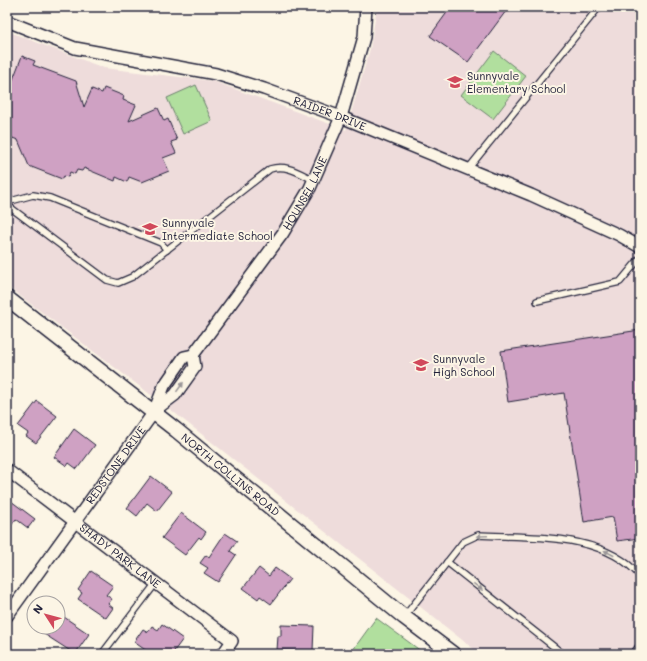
<svg xmlns="http://www.w3.org/2000/svg" width="647" height="661" font-family="Mali,sans-serif">
<style>
.built{fill:#eedcdb}
.green{fill:#b1df9e;stroke:#6a806c}
.building{fill:#cfa1c3;stroke:#22223b}
.lines{fill:none;stroke-linecap:round;stroke-linejoin:round}
.service-casing{stroke:#22223b;stroke-width:8}
.minor-casing{stroke:#22223b;stroke-width:14}
.tertiary-casing{stroke:#22223b;stroke-width:17}
.service{stroke:#fcf5e5;stroke-width:5.5}
.minor{stroke:#fcf5e5;stroke-width:11}
.tertiary{stroke:#fcf5e5;stroke-width:14}
.oneway{fill:#9a9698}
.labels{text-anchor:middle;stroke-width:4;stroke-linejoin:round;paint-order:stroke}
.poi-label{font-size:11px;fill:#22223b;stroke:#fcf5e5;text-anchor:start}
.street-label{font-size:11px;fill:#22223b;stroke:#fcf5e5}
</style>
<rect width="100%" height="100%" fill="#fcf5e5"/>
<filter id="ink" filterUnits="userSpaceOnUse"><feTurbulence type="fractalNoise" baseFrequency=".025" numOctaves="2"/><feDisplacementMap in="SourceGraphic" scale="8" xChannelSelector="R" yChannelSelector="G"/><feConvolveMatrix kernelMatrix="1 2 1 2 8 2 1 2 1" color-interpolation-filters="sRGB"/></filter>
<g filter="url(#ink)">
<!-- built -->
<polygon class="built" points="377,7 640,7 640,654 480,654 171,410 7,286 7,31 104,68 213,81 346,130 370,49"/>
<!-- green -->
<g class="green">
<polygon points="494,51 526,76 493,119 461,95"/>
<polygon points="196,85 212,121 183,134 167,98"/>
<polygon points="376,618 425,654 350,654"/>
</g>
<!-- building -->
<g class="building">
<polygon points="451,7 509,7 468,62 430,36"/>
<polygon points="22,56 35,61 33,65 76,81 84,107 92,89 102,93 104,88 124,96 123,100 136,105 129,121 158,108 164,121 168,119 177,140 171,142 176,153 163,158 169,171 142,182 129,177 127,182 116,177 115,181 84,168 82,171 77,170 75,174 70,172 68,177 64,176 62,179 29,166 18,140 7,136 7,95"/>
<polygon points="640,330 640,538 617,541 613,517 584,522 564,393 508,402 501,351"/>
<polygon points="37,401 57,416 36,443 26,436 28,433 18,426"/>
<polygon points="74,429 95,445 77,469 69,463 67,466 54,457"/>
<polygon points="151,476 172,492 157,511 147,503 137,516 127,508"/>
<polygon points="7,498 35,519 28,528 16,519 7,531"/>
<polygon points="181,513 206,532 201,539 199,537 185,555 162,538"/>
<polygon points="225,533 237,541 230,551 236,555 218,582 204,573 208,568 200,563 206,555 209,557"/>
<polygon points="259,568 269,576 275,568 290,579 271,604 260,596 258,599 243,588"/>
<polygon points="91,571 113,586 106,595 112,599 108,604 113,608 106,618 78,599 82,593 78,590"/>
<polygon points="64,617 89,634 75,654 44,634 48,627 58,627"/>
<polygon points="162,624 183,639 172,654 151,654 134,642 143,629 148,632 152,626 158,630"/>
<polygon points="281,625 314,626 313,651 277,650 278,636 281,636"/>
</g>
<g class="lines">
<!-- service casing -->
<g class="service-casing">
<g id="service">
<polyline points="431,7 433,7"/>
<polyline points="468,169 599,7"/>
<polyline points="7,202 33,195 50,198 161,243 167,250"/>
<path d="M7,205L107,280L118,283L132,277L270,169C287,164 299,173 314,180"/>
<polyline points="537,301 620,282 640,258"/>
<polyline points="447,562 563,654"/>
<path d="M404,617L463,542L478,535C531,538 603,532 640,576"/>
<polyline points="102,654 156,583"/>
<polyline points="633,654 640,645"/>
</g>
</g>
<!-- minor casing -->
<g class="minor-casing">
<g id="minor">
<path id="s1" d="M7,21L75,48L216,74L264,89L341,117L531,195L619,235L640,247"/>
<polyline points="155,410 175,395 195,367 193,355"/>
<path id="s2" d="M7,470L232,641L223,654"/>
<path id="s3" d="M7,616L154,412L164,386L184,357L193,355L283,233L310,188L341,117L364,37L366,7"/>
</g>
</g>
<!-- tertiary casing -->
<g class="tertiary-casing">
<g id="tertiary">
<path id="s4" d="M7,298L176,430L404,617L453,654"/>
</g>
</g>
<!-- service -->
<use href="#service" class="service"/>
<!-- minor -->
<use href="#minor" class="minor"/>
<!-- tertiary -->
<use href="#tertiary" class="tertiary"/>
</g>
<!-- one-way arrows -->
<defs><path id="oneway-solid" d="M-6-.8H1V-3.2L6.5 0L1 3.2V.8H-6Z"/></defs>
<g class="oneway">
<use href="#oneway-solid" transform="translate(180 387) rotate(-54)"/>
<use href="#oneway-solid" transform="translate(482 536) rotate(177)"/>
<use href="#oneway-solid" transform="translate(609 553) rotate(-152)"/>
<use href="#oneway-solid" transform="translate(478 587) rotate(38)"/>
</g>
</g>
<!-- icons -->
<defs>
<g id="school-bare" transform="scale(1.2)"><path d="M0-5L7-2L0 1L-7-2ZM-4 1L0 2.5L4 1V4Q0 6-4 4Z" fill="#d1495b" stroke="#fcf5e5" stroke-width="2.5" paint-order="stroke"/></g>
</defs>
<g fill-rule="evenodd">
<use href="#school-bare" x="455" y="82"/>
<use href="#school-bare" x="150" y="229"/>
<use href="#school-bare" x="421" y="365"/>
</g>
<g class="labels">
<!-- poi labels -->
<g class="poi-label">
<text x="467" y="80">Sunnyvale<tspan x="467" dy="13">Elementary School</tspan></text>
<text x="162" y="227">Sunnyvale<tspan x="162" dy="13">Intermediate School</tspan></text>
<text x="433" y="363">Sunnyvale<tspan x="433" dy="13">High School</tspan></text>
</g>
<!-- street labels -->
<g class="street-label">
<text dy="4" stroke="none"><textPath href="#s1" startOffset="337">RAIDER DRIVE</textPath></text>
<text dy="4" stroke="none"><textPath href="#s3" startOffset="521">HOUNSEL LANE</textPath></text>
<text dy="4" stroke="none"><textPath href="#s3" startOffset="186">REDSTONE DRIVE</textPath></text>
<text dy="4" stroke="none"><textPath href="#s4" startOffset="285">NORTH COLLINS ROAD</textPath></text>
<text dy="4" stroke="none"><textPath href="#s2" startOffset="142">SHADY PARK LANE</textPath></text>
</g>
</g>
<!-- margin -->
<rect width="647" height="661" fill="none" stroke="#fcf5e5" stroke-width="24"/>
<rect x="12" y="12" width="623" height="637" fill="none" stroke="#22223b" stroke-width="1.5" filter="url(#ink)"/>
<!-- north arrow -->
<g transform="translate(46 615) rotate(306)"><circle r="19" fill="#fcf5e5" stroke="#a5a1a1"/>
<path d="M0-3L7 15L0 10L-7 15Z" fill="#d1495b"/>
<text y="-6" font-size="11" font-weight="bold" text-anchor="middle" fill="#22223b">N</text>
</g>
</svg>
